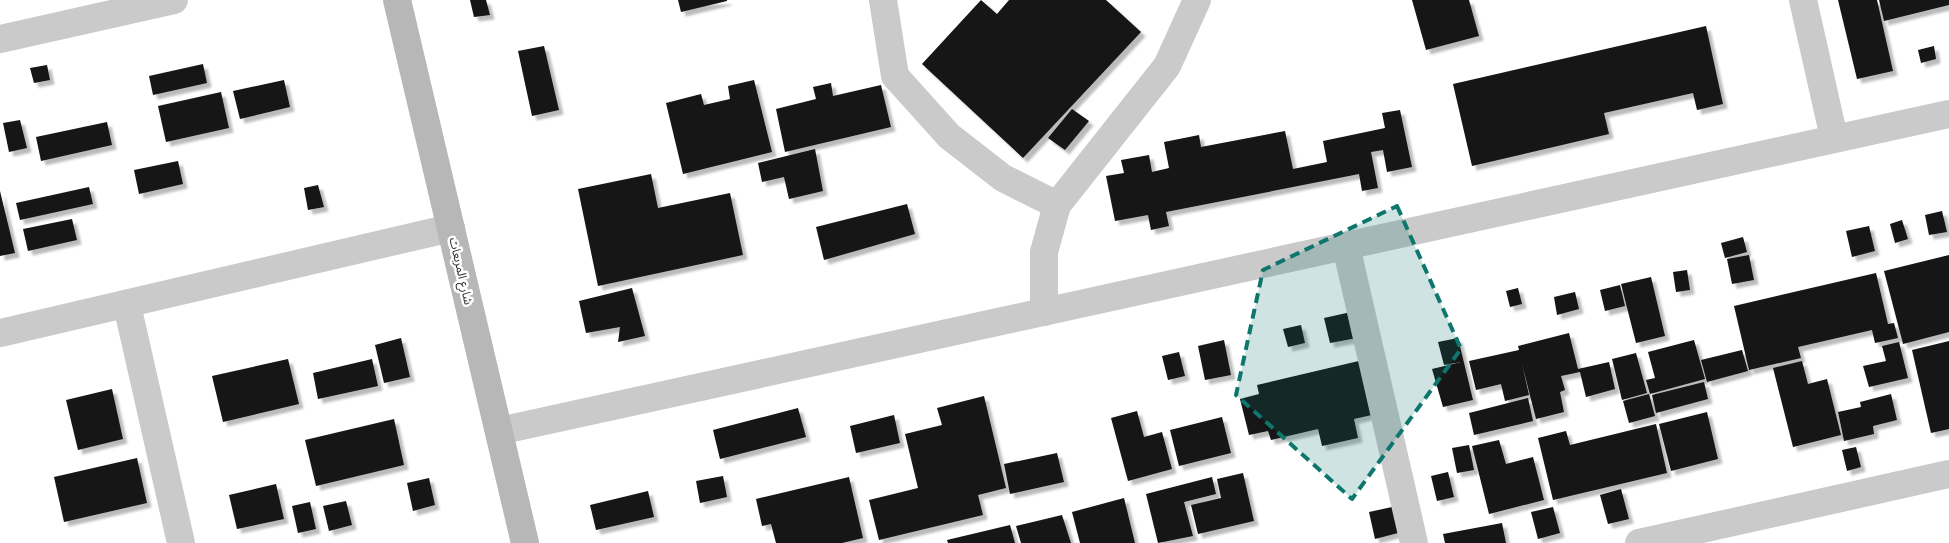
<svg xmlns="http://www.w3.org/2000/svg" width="1949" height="543" font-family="'Open Sans','Noto Sans Arabic',sans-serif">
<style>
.building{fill:#141414;filter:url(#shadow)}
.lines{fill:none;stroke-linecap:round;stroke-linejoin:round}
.street{stroke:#cacaca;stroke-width:28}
.secondary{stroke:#b7b7b7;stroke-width:28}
.marked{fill:#0f766e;fill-opacity:0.2;stroke:#0f766e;stroke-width:4;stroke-dasharray:10 6;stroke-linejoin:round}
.labels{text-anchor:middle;stroke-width:5;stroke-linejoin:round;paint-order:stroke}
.street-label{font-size:12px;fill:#2d2d2d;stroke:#fff}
</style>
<defs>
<filter id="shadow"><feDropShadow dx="4.5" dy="4.5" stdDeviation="1" flood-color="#0004"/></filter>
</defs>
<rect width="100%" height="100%" fill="#fff"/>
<!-- building -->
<g class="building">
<polygon points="470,0 486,0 490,15 474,17"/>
<polygon points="678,0 727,0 727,1 681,12"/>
<polygon points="981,0 997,14 1009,0 1106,0 1141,32 1023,158 922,64"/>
<polygon points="1412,0 1469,0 1479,36 1426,50"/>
<polygon points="1838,0 1877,0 1893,71 1857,79"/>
<polygon points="1879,0 1949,0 1949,5 1884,21"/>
<polygon points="1706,26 1723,104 1697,110 1693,93 1604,113 1609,134 1472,166 1453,84"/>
<polygon points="544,46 559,110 532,116 518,51"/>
<polygon points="1934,46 1936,59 1921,63 1918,50"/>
<polygon points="203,64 207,83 153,95 149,76"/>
<polygon points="47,65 50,80 34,83 30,68"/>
<polygon points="284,80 290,107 240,119 233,91"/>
<polygon points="754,80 772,152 683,174 666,103 701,94 704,105 730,99 728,86"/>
<polygon points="831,83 833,96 881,85 891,127 785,152 776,109 816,99 813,87"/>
<polygon points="221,92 229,128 166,142 158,106"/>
<polygon points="1072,109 1089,121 1065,150 1048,138"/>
<polygon points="1400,110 1412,167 1387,172 1383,150 1371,152 1378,188 1362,191 1359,174 1166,212 1169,226 1151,230 1148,215 1115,221 1106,176 1124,173 1121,160 1149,155 1152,172 1169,168 1164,142 1199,135 1201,147 1285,131 1293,169 1327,162 1323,141 1385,128 1382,113"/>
<polygon points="20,120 27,148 9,152 3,123"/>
<polygon points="107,122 112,145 41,161 36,137"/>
<polygon points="815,149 823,191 789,199 784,177 762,182 758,163"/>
<polygon points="178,161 183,184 139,194 134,170"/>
<polygon points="651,174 658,208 730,193 743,255 598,286 578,189"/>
<polygon points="318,185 324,207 308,210 304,188"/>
<polygon points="89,187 93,204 20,220 16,203"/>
<polygon points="0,191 15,253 0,256"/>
<polygon points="907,204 915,234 824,260 816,227"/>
<polygon points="1942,211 1947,232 1929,235 1925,215"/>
<polygon points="72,219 77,240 28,251 23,229"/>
<polygon points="1902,220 1908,239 1895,243 1890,224"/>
<polygon points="1869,226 1875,251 1852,257 1846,231"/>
<polygon points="1743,237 1747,252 1725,258 1721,243"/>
<polygon points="1749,255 1754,280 1732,284 1727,259"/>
<polygon points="1949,255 1949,332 1903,344 1884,271"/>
<polygon points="1687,270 1690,290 1676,292 1673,272"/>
<polygon points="1876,273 1888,324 1894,323 1898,338 1875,343 1872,330 1798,347 1801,358 1749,370 1734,306"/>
<polygon points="1651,277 1665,336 1636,343 1621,284"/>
<polygon points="1620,285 1625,306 1605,311 1600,290"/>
<polygon points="632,288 645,336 618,342 620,327 586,333 579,301"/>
<polygon points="1518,288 1522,304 1510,307 1506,291"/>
<polygon points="1575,292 1579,309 1557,315 1554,297"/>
<polygon points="1351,312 1357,338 1330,343 1324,318"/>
<polygon points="1301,325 1305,343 1288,347 1283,329"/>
<polygon points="1569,333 1578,369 1609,362 1615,389 1586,397 1580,372 1561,376 1565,390 1560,392 1564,412 1536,419 1522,364 1529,395 1505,401 1501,384 1476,390 1469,361 1519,350 1518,346"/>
<polygon points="401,338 410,377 384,383 375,345"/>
<polygon points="1458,338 1473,400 1443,407 1432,369 1461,362 1444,365 1438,342"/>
<polygon points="1224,340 1231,375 1205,380 1198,346"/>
<polygon points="1694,340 1705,379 1650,394 1646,380 1655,378 1648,352"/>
<polygon points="1949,341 1949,429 1931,433 1912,350"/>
<polygon points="1899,342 1908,378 1869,387 1863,366 1886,361 1882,346"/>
<polygon points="1742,350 1748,371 1707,382 1701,360"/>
<polygon points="1179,352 1185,376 1168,380 1162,356"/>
<polygon points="1636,353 1647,393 1622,400 1612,359"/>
<polygon points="288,359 299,404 223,422 212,376"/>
<polygon points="372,359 378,386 318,399 313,373"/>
<polygon points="1363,360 1376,414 1354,419 1358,438 1322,446 1318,429 1271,440 1268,431 1249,435 1240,399 1259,394 1257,385"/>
<polygon points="1802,361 1808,384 1827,379 1841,435 1793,447 1773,368"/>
<polygon points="1704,382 1708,399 1656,413 1652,395"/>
<polygon points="112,389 123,439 78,450 66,400"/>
<polygon points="1649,394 1655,416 1629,423 1623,401"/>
<polygon points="1891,394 1897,420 1873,426 1874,434 1844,441 1838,412 1861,407 1860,402"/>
<polygon points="984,396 1006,488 978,495 983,515 879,540 869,500 918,488 905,434 942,425 937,408"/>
<polygon points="1528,398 1533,421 1474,435 1469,413"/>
<polygon points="798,408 806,437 720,459 713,430"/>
<polygon points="1137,411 1144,437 1162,432 1172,469 1128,481 1111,418"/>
<polygon points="1707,412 1718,459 1671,471 1659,424"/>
<polygon points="894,415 900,443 856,453 850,426"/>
<polygon points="1222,417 1231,453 1179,466 1170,430"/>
<polygon points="394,419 404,465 316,486 305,440"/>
<polygon points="1656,424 1667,473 1553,500 1538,438 1566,431 1570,445"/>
<polygon points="1499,440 1506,464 1533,457 1544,500 1489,514 1472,446"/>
<polygon points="1469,445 1474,470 1457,473 1452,448"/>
<polygon points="1856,447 1861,467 1847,471 1842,450"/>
<polygon points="1057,453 1064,482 1010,494 1004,464"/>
<polygon points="137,458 147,503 64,522 54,477"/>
<polygon points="1448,472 1454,497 1437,501 1431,476"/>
<polygon points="1243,473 1254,521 1198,534 1191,505 1221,498 1217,479"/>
<polygon points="723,476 727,497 700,503 696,481"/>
<polygon points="849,477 863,538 842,543 776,543 771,524 762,526 756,499"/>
<polygon points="1212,477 1216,494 1184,502 1193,536 1158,543 1146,494"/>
<polygon points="429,478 435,505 413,511 407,483"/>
<polygon points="276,484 284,519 237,529 229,495"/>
<polygon points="1621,489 1629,519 1608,524 1600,495"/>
<polygon points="648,491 654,517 596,530 590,505"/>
<polygon points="1124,498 1135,543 1080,543 1072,512"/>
<polygon points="346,501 352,525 329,531 323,506"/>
<polygon points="310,502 316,529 298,533 292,506"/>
<polygon points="1392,507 1398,533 1375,539 1369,512"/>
<polygon points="1553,507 1560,533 1538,539 1531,512"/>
<polygon points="1062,515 1071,543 1021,543 1016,526"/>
<polygon points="1502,523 1506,543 1445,543 1443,534"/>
<polygon points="1010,525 1015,543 948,543 947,540"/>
</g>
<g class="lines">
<!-- street -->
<g class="street">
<polyline points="883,0 895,76 949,136 1003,178 1057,205"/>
<polyline points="1803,0 1834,138"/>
<polyline points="0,39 174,0"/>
<polyline points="1346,246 1414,543"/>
<polyline points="127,305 181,543"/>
<polyline points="1044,312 1044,252 1057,205 1167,66 1197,0"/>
<polyline points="0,333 451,228"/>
<polyline points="499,431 1949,114"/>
<polyline points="1639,543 1949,474"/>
</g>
<!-- secondary -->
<polyline class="secondary" points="397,0 525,543"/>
</g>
<!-- marked area -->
<path class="marked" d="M1397,206L1461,349L1352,499L1236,395L1263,270Z"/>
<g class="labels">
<!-- street labels -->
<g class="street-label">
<text transform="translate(461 271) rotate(77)" y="4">شارع المربعات</text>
</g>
</g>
</svg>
